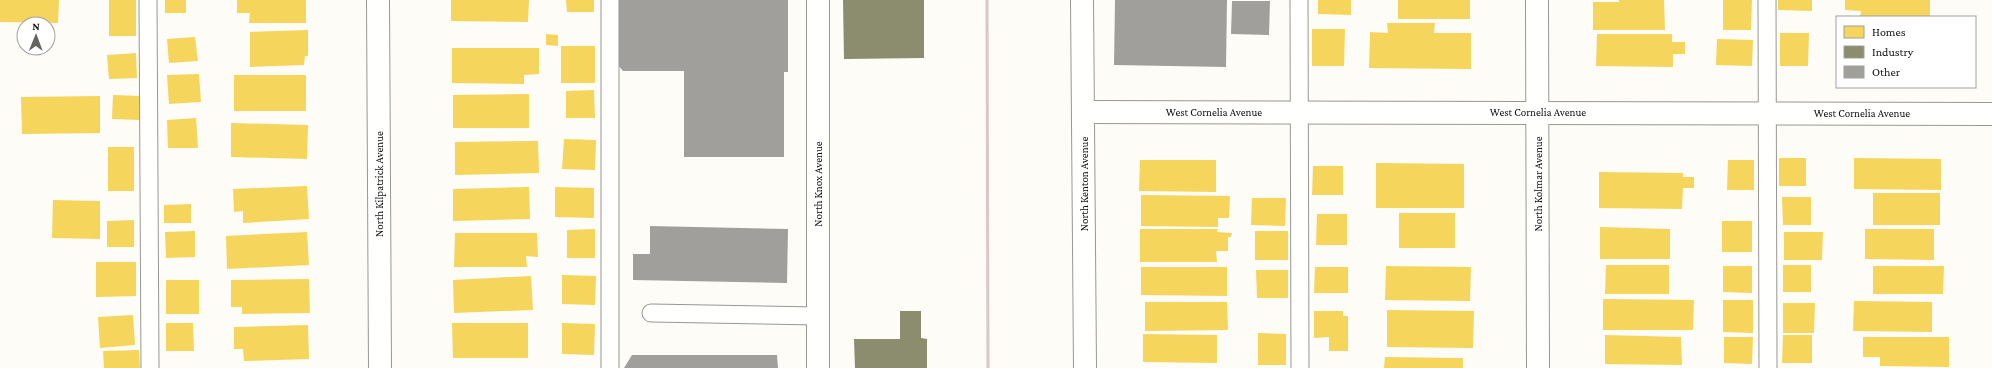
<svg xmlns="http://www.w3.org/2000/svg" width="1992" height="368" font-family="'Crimson Pro',serif">
<style>
.homes{fill:#f6d55c}
.industry{fill:#8c8c6e}
.building{fill:#a19f9c}
.lines{fill:none;stroke-linecap:round;stroke-linejoin:round}
.service-casing{stroke:#979795;stroke-width:19}
.minor-casing{stroke:#979795;stroke-width:24}
.service{stroke:#fffffe;stroke-width:17}
.minor{stroke:#fffffe;stroke-width:22}
.rail{stroke:#d9c6c7;stroke-width:3}
.labels{text-anchor:middle;stroke-width:4;stroke-linejoin:round;paint-order:stroke}
.street-label{font-size:11px;fill:#111;stroke:#fff}
</style>
<rect width="100%" height="100%" fill="#fdfcf7"/>
<!-- homes -->
<g class="homes">
<polygon points="0,0 59,0 58,23 0,22"/>
<rect x="109" y="0" width="27" height="36"/>
<rect x="165" y="0" width="21" height="13"/>
<polygon points="237,0 306,0 306,23 249,23 250,13 237,13"/>
<polygon points="451,0 529,0 528,22 451,21"/>
<polygon points="566,0 594,0 594,12 567,12"/>
<polygon points="1318,0 1351,0 1351,15 1318,14"/>
<rect x="1398" y="0" width="72" height="19"/>
<polygon points="1619,0 1664,0 1665,30 1593,30 1593,2 1619,2"/>
<polygon points="1723,0 1752,0 1751,30 1723,30"/>
<polygon points="1778,0 1812,0 1812,11 1778,10"/>
<polygon points="1845,0 1930,0 1930,17 1860,17 1861,11 1845,10"/>
<polygon points="1387,23 1435,23 1434,33 1471,33 1471,69 1369,68 1370,32 1388,33"/>
<polygon points="1312,29 1345,29 1344,66 1312,66"/>
<polygon points="308,30 308,56 305,56 304,65 250,67 250,32"/>
<polygon points="1780,33 1809,33 1808,66 1780,66"/>
<polygon points="546,34 558,35 558,46 546,45"/>
<polygon points="1597,34 1672,34 1672,42 1685,42 1685,54 1673,54 1673,67 1596,66"/>
<polygon points="195,37 198,61 169,63 167,39"/>
<polygon points="1717,39 1753,40 1752,66 1716,65"/>
<rect x="561" y="46" width="34" height="37"/>
<polygon points="452,48 539,48 539,74 524,75 524,84 452,83"/>
<polygon points="136,53 137,78 109,79 107,55"/>
<polygon points="199,74 201,102 169,104 167,75"/>
<rect x="234" y="75" width="72" height="36"/>
<polygon points="594,90 595,118 566,118 566,91"/>
<polygon points="529,94 529,128 453,128 453,95"/>
<polygon points="113,95 142,96 141,120 112,119"/>
<polygon points="100,96 100,133 22,134 21,97"/>
<polygon points="196,118 198,148 168,148 167,120"/>
<polygon points="231,123 308,125 307,159 231,157"/>
<polygon points="564,139 596,140 595,170 562,169"/>
<polygon points="538,141 539,173 455,175 455,142"/>
<rect x="108" y="147" width="26" height="44"/>
<rect x="1779" y="158" width="27" height="28"/>
<polygon points="1854,158 1941,159 1941,190 1854,189"/>
<polygon points="1140,160 1216,160 1216,192 1139,191"/>
<polygon points="1728,160 1754,160 1754,190 1727,190"/>
<polygon points="1376,163 1464,164 1464,208 1376,208"/>
<polygon points="1313,166 1343,166 1343,195 1312,195"/>
<polygon points="1599,172 1683,173 1683,177 1694,177 1694,188 1683,188 1682,209 1599,208"/>
<polygon points="307,186 309,219 243,223 243,211 234,212 233,189"/>
<polygon points="529,187 530,219 453,221 453,189"/>
<polygon points="555,187 594,188 594,218 555,217"/>
<rect x="1873" y="193" width="67" height="32"/>
<polygon points="1141,195 1230,196 1229,218 1218,218 1218,227 1141,226"/>
<polygon points="1782,197 1811,197 1811,225 1783,225"/>
<polygon points="1252,198 1286,198 1285,226 1251,225"/>
<polygon points="53,200 100,201 100,239 52,238"/>
<polygon points="191,204 191,223 164,223 164,205"/>
<rect x="1399" y="213" width="56" height="35"/>
<polygon points="1317,214 1347,214 1347,245 1316,245"/>
<polygon points="134,220 134,247 107,247 107,221"/>
<rect x="1722" y="221" width="30" height="31"/>
<polygon points="1600,227 1670,229 1670,259 1600,259"/>
<polygon points="595,229 595,258 567,258 567,230"/>
<polygon points="1140,229 1218,229 1217,232 1232,233 1231,237 1228,237 1228,251 1216,251 1217,262 1140,262"/>
<polygon points="1865,229 1934,229 1934,260 1865,259"/>
<polygon points="195,231 195,257 166,258 165,232"/>
<rect x="1255" y="231" width="33" height="29"/>
<polygon points="307,232 309,265 227,269 226,236"/>
<polygon points="1784,232 1823,232 1822,260 1784,260"/>
<polygon points="455,233 537,233 538,257 526,256 527,267 454,267"/>
<polygon points="96,262 136,262 136,296 96,297"/>
<polygon points="1606,265 1669,265 1669,294 1605,294"/>
<rect x="1783" y="265" width="28" height="27"/>
<polygon points="1386,266 1471,267 1470,301 1385,300"/>
<polygon points="1723,266 1752,266 1752,293 1723,292"/>
<polygon points="1873,266 1944,266 1943,294 1873,294"/>
<polygon points="1141,267 1227,267 1227,296 1141,295"/>
<polygon points="1315,267 1348,267 1348,293 1314,293"/>
<polygon points="1256,270 1288,270 1288,298 1257,298"/>
<polygon points="562,275 596,276 595,305 562,304"/>
<polygon points="531,276 533,310 454,313 453,280"/>
<polygon points="309,279 310,313 242,314 242,307 231,307 231,280"/>
<rect x="166" y="280" width="33" height="34"/>
<polygon points="1603,299 1694,300 1693,330 1603,330"/>
<polygon points="1723,300 1753,300 1753,333 1723,332"/>
<polygon points="1854,301 1932,302 1932,332 1853,331"/>
<polygon points="1145,302 1227,302 1228,330 1145,331"/>
<polygon points="1783,303 1815,303 1814,333 1783,333"/>
<polygon points="1387,310 1474,311 1473,348 1387,347"/>
<polygon points="1314,311 1343,311 1343,316 1348,316 1348,351 1329,351 1329,337 1314,338"/>
<polygon points="133,315 135,345 100,348 98,317"/>
<polygon points="166,323 193,323 194,351 166,351"/>
<polygon points="452,323 528,323 528,358 453,358"/>
<polygon points="562,323 595,324 594,355 562,354"/>
<polygon points="308,325 309,359 244,361 243,349 234,349 234,327"/>
<polygon points="1258,333 1286,334 1286,365 1258,365"/>
<polygon points="1143,334 1217,335 1217,363 1143,362"/>
<polygon points="1605,335 1681,337 1682,365 1605,364"/>
<polygon points="1783,335 1812,335 1812,363 1782,363"/>
<polygon points="1724,337 1753,337 1752,364 1724,363"/>
<polygon points="1863,337 1949,337 1949,367 1880,366 1880,357 1863,357"/>
<polygon points="139,350 140,368 104,368 103,351"/>
<polygon points="1385,357 1463,358 1463,368 1384,368"/>
</g>
<!-- industry -->
<g class="industry">
<polygon points="843,0 924,0 924,58 844,59"/>
<polygon points="900,311 921,311 921,338 927,339 927,368 855,368 854,339 900,339"/>
</g>
<!-- building -->
<g class="building">
<polygon points="618,0 788,0 788,72 784,72 784,157 684,157 684,71 623,71 618,65"/>
<polygon points="1115,0 1227,0 1226,67 1114,65"/>
<polygon points="1232,1 1270,1 1269,35 1231,34"/>
<polygon points="650,226 788,229 787,283 633,280 633,254 650,254"/>
<polygon points="632,355 777,355 778,368 624,368"/>
</g>
<g class="lines">
<!-- service casing -->
<g class="service-casing">
<g id="service">
<polyline points="148,0 150,368"/>
<polyline points="1299,0 1300,368"/>
<polyline points="1767,0 1768,368"/>
<polyline points="651,313 818,316"/>
<polyline points="610,368 610,0"/>
</g>
</g>
<!-- minor casing -->
<g class="minor-casing">
<g id="minor">
<polyline points="378,0 380,368"/>
<polyline points="818,0 818,368"/>
<polyline points="1082,0 1085,368"/>
<polyline points="1537,0 1538,368"/>
<polyline points="1083,112 1992,114"/>
</g>
</g>
<!-- service -->
<use href="#service" class="service"/>
<!-- minor -->
<use href="#minor" class="minor"/>
<!-- rail -->
<polyline class="rail" points="987,0 988,368"/>
</g>
<g class="labels">
<!-- street labels -->
<g class="street-label">
<text x="1214" y="116">West Cornelia Avenue</text>
<text x="1538" y="116">West Cornelia Avenue</text>
<text x="1862" y="117">West Cornelia Avenue</text>
<text transform="translate(379 184) rotate(-90)" y="4">North Kilpatrick Avenue</text>
<text transform="translate(818 184) rotate(-90)" y="4">North Knox Avenue</text>
<text transform="translate(1084 184) rotate(-90)" y="4">North Kenton Avenue</text>
<text transform="translate(1538 184) rotate(-90)" y="4">North Kolmar Avenue</text>
</g>
</g>
<!-- legend -->
<rect x="1836" y="16" width="140" height="72" fill="#ffffff" stroke="#a0a0a0"/>
<rect x="1844" y="26" width="20" height="12" fill="#f6d55c" stroke="#a0a0a0"/>
<text x="1872" y="36" font-size="12" fill="#111111">Homes</text>
<rect x="1844" y="46" width="20" height="12" fill="#8c8c6e" stroke="#a0a0a0"/>
<text x="1872" y="56" font-size="12" fill="#111111">Industry</text>
<rect x="1844" y="66" width="20" height="12" fill="#a19f9c" stroke="#a0a0a0"/>
<text x="1872" y="76" font-size="12" fill="#111111">Other</text>
<!-- north arrow -->
<g transform="translate(36 36) rotate(1)"><circle r="19" fill="#ffffff" stroke="#a0a0a0"/>
<path d="M0-3L7 15L0 10L-7 15Z" fill="#646362"/>
<text y="-6" font-size="11" font-weight="bold" text-anchor="middle" fill="#111111">N</text>
</g>
</svg>
